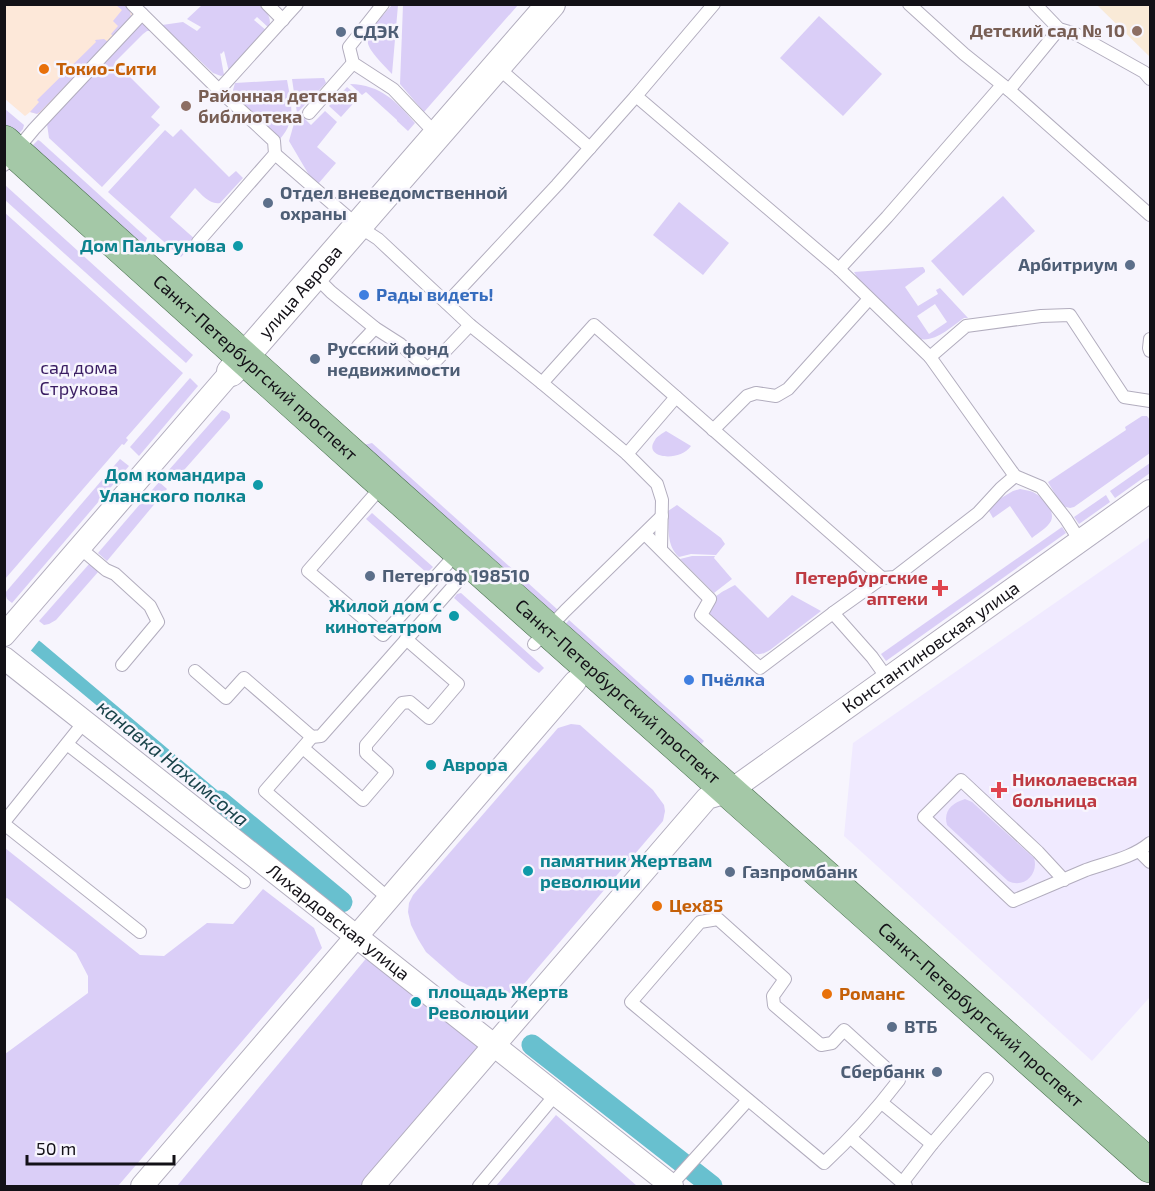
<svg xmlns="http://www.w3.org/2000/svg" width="1155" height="1191" font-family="'Exo 2',sans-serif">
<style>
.commercial{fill:#fde8d9}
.built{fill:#f0eaff}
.education{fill:#f9ead7}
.green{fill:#dacef7;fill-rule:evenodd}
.water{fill:#68c0cf}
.pier{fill:#f7f5fd}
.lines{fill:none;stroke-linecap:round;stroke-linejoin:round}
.canal{stroke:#68c0cf;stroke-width:21}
.service-casing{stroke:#b2adbe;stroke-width:14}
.minor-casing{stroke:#b2adbe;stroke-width:24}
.tertiary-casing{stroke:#b2adbe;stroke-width:30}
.primary-casing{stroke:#4a704f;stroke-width:34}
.service{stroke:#fff;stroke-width:12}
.minor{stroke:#fff;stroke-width:22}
.tertiary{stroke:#fff;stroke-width:28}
.primary{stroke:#a4c8a7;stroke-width:33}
.education-dot{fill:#8d6e63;stroke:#f7f5fd;stroke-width:2}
.service-dot{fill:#5c6f8a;stroke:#f7f5fd;stroke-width:2}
.food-dot{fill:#e8710a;stroke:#f7f5fd;stroke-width:2}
.culture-dot{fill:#0f9aa8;stroke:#f7f5fd;stroke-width:2}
.shop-dot{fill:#3f7fe0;stroke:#f7f5fd;stroke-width:2}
.health-dot{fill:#e0444e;stroke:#f7f5fd;stroke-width:2}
.labels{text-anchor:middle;stroke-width:5;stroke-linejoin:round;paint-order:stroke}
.education-label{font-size:18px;font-weight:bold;fill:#785e54;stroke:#f7f5fd;text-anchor:end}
.service-label{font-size:18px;font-weight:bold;fill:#4e5e75;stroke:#f7f5fd;text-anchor:start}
.food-label{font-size:18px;font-weight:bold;fill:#c56008;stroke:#f7f5fd;text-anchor:start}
.culture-label{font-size:18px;font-weight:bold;fill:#0d838f;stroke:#f7f5fd;text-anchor:end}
.street-label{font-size:18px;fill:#131117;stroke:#f7f5fd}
.shop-label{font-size:18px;font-weight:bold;fill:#366cbe;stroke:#f7f5fd;text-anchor:start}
.park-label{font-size:18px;fill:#3a1d62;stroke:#f7f5fd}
.health-label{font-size:18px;font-weight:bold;fill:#be3a42;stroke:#f7f5fd;text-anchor:end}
.water-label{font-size:20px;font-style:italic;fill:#1a434a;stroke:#f7f5fd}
</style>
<rect width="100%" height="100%" fill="#f7f5fd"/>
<!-- commercial -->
<polygon class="commercial" points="5,5 140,5 149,14 50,117 30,112 25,116 5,99"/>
<!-- built -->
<polygon class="built" points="1150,537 1150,997 1092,1061 844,836 853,743"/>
<!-- education -->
<polygon class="education" points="1097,5 1150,5 1150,57"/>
<!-- green -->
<g class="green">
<polygon points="116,5 124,5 130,11 131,17 114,37 111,34 118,26 113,21 122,10"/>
<path d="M202,5H259C267,12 272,17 269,28L257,17L254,20L267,31L229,72L224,51L221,54L220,53L224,75L221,76L213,73L162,25L183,22L197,31L201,27L187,19Z"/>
<path d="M392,5H398L392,74C359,39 360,41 392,5Z"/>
<polygon points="403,5 403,4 518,5 424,112 400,84"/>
<polygon points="819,16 882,74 843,116 780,58"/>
<polygon points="143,24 148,26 150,31 147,31 143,34 115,62 160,107 151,117 160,125 102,187 49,138 47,124 50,117 139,25"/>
<polygon points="104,39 108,42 40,112 37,114 30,112 39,102 37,100 96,42 95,40"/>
<polygon points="324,78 326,83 298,112 311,125 325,111 337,122 317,147 336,163 318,184 309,175 289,141 297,113 292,79"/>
<path d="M287,80C291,103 297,120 280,139L235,97L233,90L235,83Z"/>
<path d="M350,84C381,85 396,101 415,123L408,131L397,121V120L366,92L362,95Z"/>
<polygon points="347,87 359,97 341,117 329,106"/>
<polygon points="5,109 24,125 23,129 17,136 5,128"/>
<path d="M181,129L229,177L236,171L243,178L220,203C210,205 202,195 195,188L170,217L196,240L181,257L108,192L165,130L173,137Z"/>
<polygon points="38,140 40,141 147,238 145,243 139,248 31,147"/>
<polygon points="5,185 193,355 186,363 5,200"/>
<polygon points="1003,196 1035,231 963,296 931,261"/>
<polygon points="679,202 729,243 703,275 653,235"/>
<polygon points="4,212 183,373 126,438 128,440 124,445 122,444 5,579"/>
<path d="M923,267L925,270V272L905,287L918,306L938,294L936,290L940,288L968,318H964C951,327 936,342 920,339L860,282L854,272ZM935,304L947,322L929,334L917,316Z"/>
<polygon points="190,378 198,386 139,456 130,447"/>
<path d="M222,410C225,412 231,411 230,418L177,478L168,471Z"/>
<polygon points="1142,416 1147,416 1150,420 1150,453 1074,507 1070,508 1062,506 1048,482 1126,430 1125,427"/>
<path d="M666,431L691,446C679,463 642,458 655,440C657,436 662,434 666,431Z"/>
<polygon points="372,443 558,610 554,616 360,446"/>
<polygon points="120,459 129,466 12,603 7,599 5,593"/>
<polygon points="1150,463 1150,473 1115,498 1110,491"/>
<polygon points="159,482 167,489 107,561 98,553"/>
<path d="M1020,489C1023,490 1027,490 1030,491C1041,494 1056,510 1051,521C1047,528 1038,533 1032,538L1010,506L993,518L989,511L991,504L1013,491Z"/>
<polygon points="1106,495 1110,502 1079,524 1074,517"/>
<path d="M677,505L721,538L725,544L716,555L691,554L679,557C666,545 669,528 668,511Z"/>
<polygon points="372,513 433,567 427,573 366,519"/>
<polygon points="1062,527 1066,533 886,661 881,654"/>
<polygon points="692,556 715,556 714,558 732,579 714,593 680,559"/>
<polygon points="90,563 96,568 98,572 56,620 49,624 44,625 39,621"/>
<path d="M735,585L768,618L792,595L821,611L770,650C763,654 759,656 751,652L707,611C711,596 722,592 735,585Z"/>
<polygon points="461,593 539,663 544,668 539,673 533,669 454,598 457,594"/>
<polygon points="569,620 704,741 697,749 563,627"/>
<polygon points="571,724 580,725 653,790 664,805 665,811 663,821 524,984 508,994 502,995 483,993 458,980 426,952 418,939 411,925 408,912 409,903 413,895 558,728"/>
<path d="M965,799L972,802L1034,858C1039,874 1024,889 1008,881L947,825C943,811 952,803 965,799Z"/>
<polygon points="5,848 140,955 164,956 207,923 233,924 263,889 314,928 322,948 118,1186 5,1186 5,1054 88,993 88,976 76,953 7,898 5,899"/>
<polygon points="369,955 482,1047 363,1186 177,1186"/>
<polygon points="556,1115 637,1186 496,1186"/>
</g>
<!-- water -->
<polygon class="water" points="4,615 41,642 249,817 241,820 149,748 137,734 127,726 113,719 5,629"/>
<!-- pier -->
<polygon class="pier" points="5,612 41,638 29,653 4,633"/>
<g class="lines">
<!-- canal -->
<g class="canal">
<polyline points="220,801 342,902"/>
<polyline points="532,1045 712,1186"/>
</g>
<!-- service casing -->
<g class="service-casing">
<g id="service">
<polyline points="132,4 219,90 274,141 275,154 198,242"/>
<polyline points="267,4 283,20"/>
<polyline points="383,4 349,47 353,63 393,89 437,135"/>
<polyline points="909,4 964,54 1009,90 1150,215"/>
<polyline points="1035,4 1059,29 1076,34 1144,72 1150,79"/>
<polyline points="497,67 590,148"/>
<polyline points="219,90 297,4"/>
<polyline points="1009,90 1059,29"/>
<polyline points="636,96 839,269 930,357 1015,476 1041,487 1066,519 1080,541"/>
<polyline points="309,113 353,63"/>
<polyline points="275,154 358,226 378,239 470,325 542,383 627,454 657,484 662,500 661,548"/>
<polyline points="4,165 34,129 142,14"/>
<polyline points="839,269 887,217 1002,85"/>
<polyline points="315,276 331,292 375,328 400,344 428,369 470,325"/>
<polyline points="447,303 557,185 636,96 714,4"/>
<polyline points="1150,339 1149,348 1150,351"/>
<polyline points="358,346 375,328"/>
<polyline points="930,357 966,326 1041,316 1070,315 1124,397 1150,401"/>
<polyline points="542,383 594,325 882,578"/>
<polyline points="713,430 747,396 756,393 776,396 788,389 869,299"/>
<polyline points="627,454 676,397"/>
<polyline points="383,485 308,571 383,635 459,551"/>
<polyline points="645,534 710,599 701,615 760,668 833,613"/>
<polyline points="80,548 106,570 115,574 150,606 158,622 122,665"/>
<polyline points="534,644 565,611 662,516"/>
<polyline points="195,671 226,698 244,678 312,737"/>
<polyline points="887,678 872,657 833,613 882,578 895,577 978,513 1001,488 1015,476"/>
<polyline points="67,744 244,882"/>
<polyline points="303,748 363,800 387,772 366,753 366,745 402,703 410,702 429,718 458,684 406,639"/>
<polyline points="4,822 85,721"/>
<polyline points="4,824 140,932"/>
<polyline points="1140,852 1150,862"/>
<path d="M1064,880L1038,852L961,780L924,817L1013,901C1037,891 1062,880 1086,870C1108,862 1132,858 1150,843"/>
<polyline points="388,898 265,791 312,737 321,736 473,564"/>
<path d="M718,919L785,979L773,996L774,1005L821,1045L832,1043L844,1030L899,1080C876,1110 851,1138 824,1163L631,1002L700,922Z"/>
<polyline points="882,1103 932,1144"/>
<polyline points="851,1138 906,1186"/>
<polyline points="902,1183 932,1144 987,1079"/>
<polyline points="671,1185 748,1100"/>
<polyline points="479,1186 556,1094"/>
</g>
</g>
<!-- minor casing -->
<g class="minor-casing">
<g id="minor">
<polyline points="4,635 231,372"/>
<path id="s1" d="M4,658L672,1186"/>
<polyline points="142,1186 575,682"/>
<path id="s2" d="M373,1186L707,798L730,791L1150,491"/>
</g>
</g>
<!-- tertiary casing -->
<g class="tertiary-casing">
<g id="tertiary">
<path id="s3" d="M231,372L551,4"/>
</g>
</g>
<!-- primary casing -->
<g class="primary-casing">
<g id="primary">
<path id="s4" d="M4,142L384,484L1150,1166"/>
</g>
</g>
<!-- service -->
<use href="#service" class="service"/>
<!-- minor -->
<use href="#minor" class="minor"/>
<!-- tertiary -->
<use href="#tertiary" class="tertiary"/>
<!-- primary -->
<use href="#primary" class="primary"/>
</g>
<!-- markers -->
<g class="education-dot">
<circle cx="1137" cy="31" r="6"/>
<circle cx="186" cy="106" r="6"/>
</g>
<g class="service-dot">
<circle cx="341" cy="32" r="6"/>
<circle cx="268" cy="203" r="6"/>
<circle cx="1130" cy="265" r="6"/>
<circle cx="315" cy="359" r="6"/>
<circle cx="370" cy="576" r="6"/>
<circle cx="730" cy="872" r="6"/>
<circle cx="892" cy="1027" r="6"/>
<circle cx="937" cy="1072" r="6"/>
</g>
<g class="food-dot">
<circle cx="44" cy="69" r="6"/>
<circle cx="657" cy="906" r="6"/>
<circle cx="827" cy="994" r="6"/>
</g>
<g class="culture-dot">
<circle cx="238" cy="246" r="6"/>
<circle cx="258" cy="485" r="6"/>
<circle cx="454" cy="616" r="6"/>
<circle cx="431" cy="765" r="6"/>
<circle cx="528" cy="871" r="6"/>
<circle cx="416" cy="1002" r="6"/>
</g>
<g class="shop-dot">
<circle cx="364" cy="295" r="6"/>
<circle cx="689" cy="680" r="6"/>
</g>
<g class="health-dot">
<path d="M937 579h6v6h6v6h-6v6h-6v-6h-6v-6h6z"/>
<path d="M996 781h6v6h6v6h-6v6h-6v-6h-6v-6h6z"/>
</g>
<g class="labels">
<!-- education labels -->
<g class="education-label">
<text x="1125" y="37">Детский сад № 10</text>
<text x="198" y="102" text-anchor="start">Районная детская<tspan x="198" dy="21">библиотека</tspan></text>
</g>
<!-- service labels -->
<g class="service-label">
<text x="353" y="38">СДЭК</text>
<text x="280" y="199">Отдел вневедомственной<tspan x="280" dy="21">охраны</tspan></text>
<text x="1118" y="271" text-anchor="end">Арбитриум</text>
<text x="327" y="355">Русский фонд<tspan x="327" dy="21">недвижимости</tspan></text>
<text x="382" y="582">Петергоф 198510</text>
<text x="742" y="878">Газпромбанк</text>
<text x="904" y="1033">ВТБ</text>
<text x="925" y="1078" text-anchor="end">Сбербанк</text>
</g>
<!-- food labels -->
<g class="food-label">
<text x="56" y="75">Токио-Сити</text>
<text x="669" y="912">Цех85</text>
<text x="839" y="1000">Романс</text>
</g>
<!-- culture labels -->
<g class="culture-label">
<text x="226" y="252">Дом Пальгунова</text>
<text x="246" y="481">Дом командира<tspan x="246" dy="21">Уланского полка</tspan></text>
<text x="442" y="612">Жилой дом с<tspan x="442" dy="21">кинотеатром</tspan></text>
<text x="443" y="771" text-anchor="start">Аврора</text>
<text x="540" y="867" text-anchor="start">памятник Жертвам<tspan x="540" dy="21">революции</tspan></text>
<text x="428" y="998" text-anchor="start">площадь Жертв<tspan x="428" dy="21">Революции</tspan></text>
</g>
<!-- street labels -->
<g class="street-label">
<text dy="6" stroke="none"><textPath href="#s3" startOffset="106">улица Аврова</textPath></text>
<text dy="6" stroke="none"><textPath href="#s4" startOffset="338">Санкт-Петербургский проспект</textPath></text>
<text dy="6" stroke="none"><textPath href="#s2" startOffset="783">Константиновская улица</textPath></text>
<text dy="6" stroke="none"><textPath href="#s4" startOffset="824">Санкт-Петербургский проспект</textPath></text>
<text dy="6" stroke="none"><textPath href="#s1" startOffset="426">Лихардовская улица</textPath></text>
<text dy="6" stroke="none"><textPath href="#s4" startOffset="1310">Санкт-Петербургский проспект</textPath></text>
</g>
<!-- shop labels -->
<g class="shop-label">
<text x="376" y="301">Рады видеть!</text>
<text x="701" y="686">Пчёлка</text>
</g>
<!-- park labels -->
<g class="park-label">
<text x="79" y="374">сад дома<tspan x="79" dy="21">Струкова</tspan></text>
</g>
<!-- health labels -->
<g class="health-label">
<text x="928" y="584">Петербургские<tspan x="928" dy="21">аптеки</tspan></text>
<text x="1012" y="786" text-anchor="start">Николаевская<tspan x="1012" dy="21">больница</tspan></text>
</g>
<!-- water labels -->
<g class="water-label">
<text transform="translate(173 763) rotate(39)" y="7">канавка Нахимсона</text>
</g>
</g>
<!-- border -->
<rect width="1155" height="1191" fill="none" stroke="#131117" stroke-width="12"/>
<!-- scale -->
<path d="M27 1155v9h147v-9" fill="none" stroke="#131117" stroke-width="3"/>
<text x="36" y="1155" font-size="18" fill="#131117" stroke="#f7f5fd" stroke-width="4.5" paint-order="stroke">50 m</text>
</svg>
